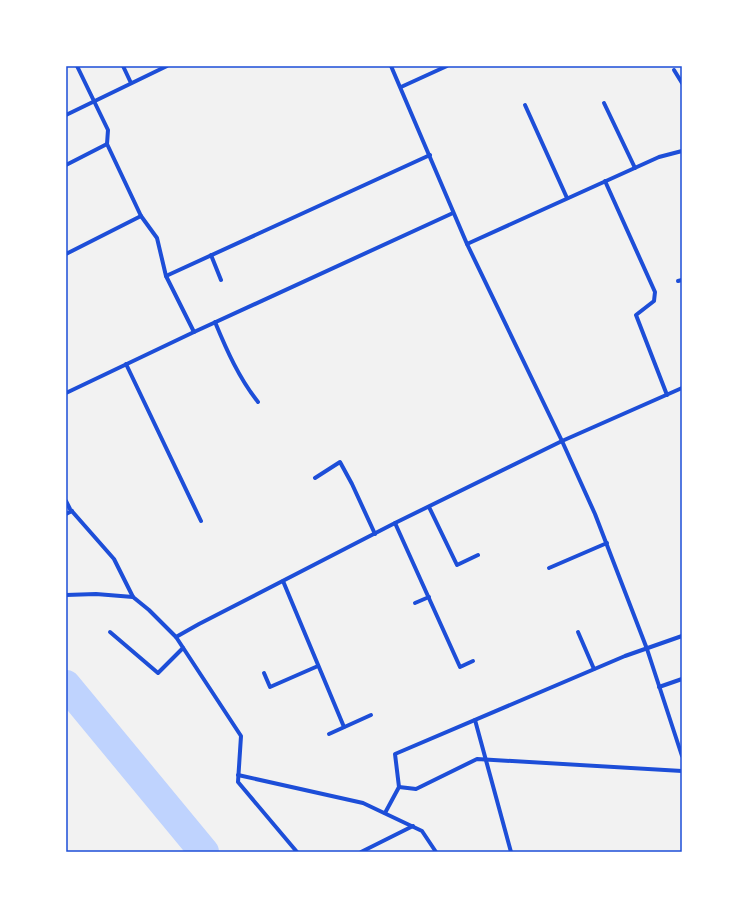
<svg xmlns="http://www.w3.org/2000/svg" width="748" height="918" font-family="'Archivo Narrow',sans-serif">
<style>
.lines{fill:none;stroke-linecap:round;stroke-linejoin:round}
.river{stroke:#bfd3fe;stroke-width:30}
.minor{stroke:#1d4ed8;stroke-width:4}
.neatline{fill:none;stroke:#1d4ed8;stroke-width:1.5}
</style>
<rect width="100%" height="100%" fill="#f2f2f2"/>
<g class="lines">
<!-- river -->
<polyline class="river" points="66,685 204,852"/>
<!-- minor -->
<g class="minor">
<polyline points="77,66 108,130 107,144"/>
<polyline points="123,66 131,83"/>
<polyline points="391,66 467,244 562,441 595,514 647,649 682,756"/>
<polyline points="674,70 682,83"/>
<polyline points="401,87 447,66"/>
<polyline points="604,103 635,168"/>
<polyline points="525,105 567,198"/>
<polyline points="66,115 167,66"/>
<polyline points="66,165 107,144 141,216 157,238 166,276 194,332"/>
<polyline points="605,181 655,292 654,301 636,315 667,395"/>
<polyline points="467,244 659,157 682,151"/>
<polyline points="66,254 141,216"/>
<polyline points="211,255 221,280"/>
<polyline points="166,276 430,155"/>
<polyline points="678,281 682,280"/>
<path d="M215,322C227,351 239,378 258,402"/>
<polyline points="126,364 201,521"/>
<polyline points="66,393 194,332 453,213"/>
<polyline points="315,478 340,462 352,484 375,534"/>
<polyline points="66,501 70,509 114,559 133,597 149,610 176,637 241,736 238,782 297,852"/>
<polyline points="429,507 457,565 478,555"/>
<polyline points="66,514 72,511"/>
<polyline points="395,523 460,667 473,661"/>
<polyline points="549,568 607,543"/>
<polyline points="283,581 344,727"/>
<polyline points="66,595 96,594 133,597"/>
<polyline points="415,603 429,597"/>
<polyline points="110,632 158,673 183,648"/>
<polyline points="578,632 594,669"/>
<polyline points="176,637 199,624 395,523 562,441 682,388"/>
<polyline points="264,673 270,687 318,666"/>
<polyline points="659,687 682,679"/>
<polyline points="475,720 511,852"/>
<polyline points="329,734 371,715"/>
<polyline points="238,775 363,803 422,831 436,852"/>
<polyline points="399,787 416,789 477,759 682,771"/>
<polyline points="385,813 399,787 395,754 625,656 682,636"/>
<polyline points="361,852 413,826"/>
</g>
</g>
<!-- border -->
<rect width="748" height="918" fill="none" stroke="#ffffff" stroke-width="134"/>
<rect x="67" y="67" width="614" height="784" class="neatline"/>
</svg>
